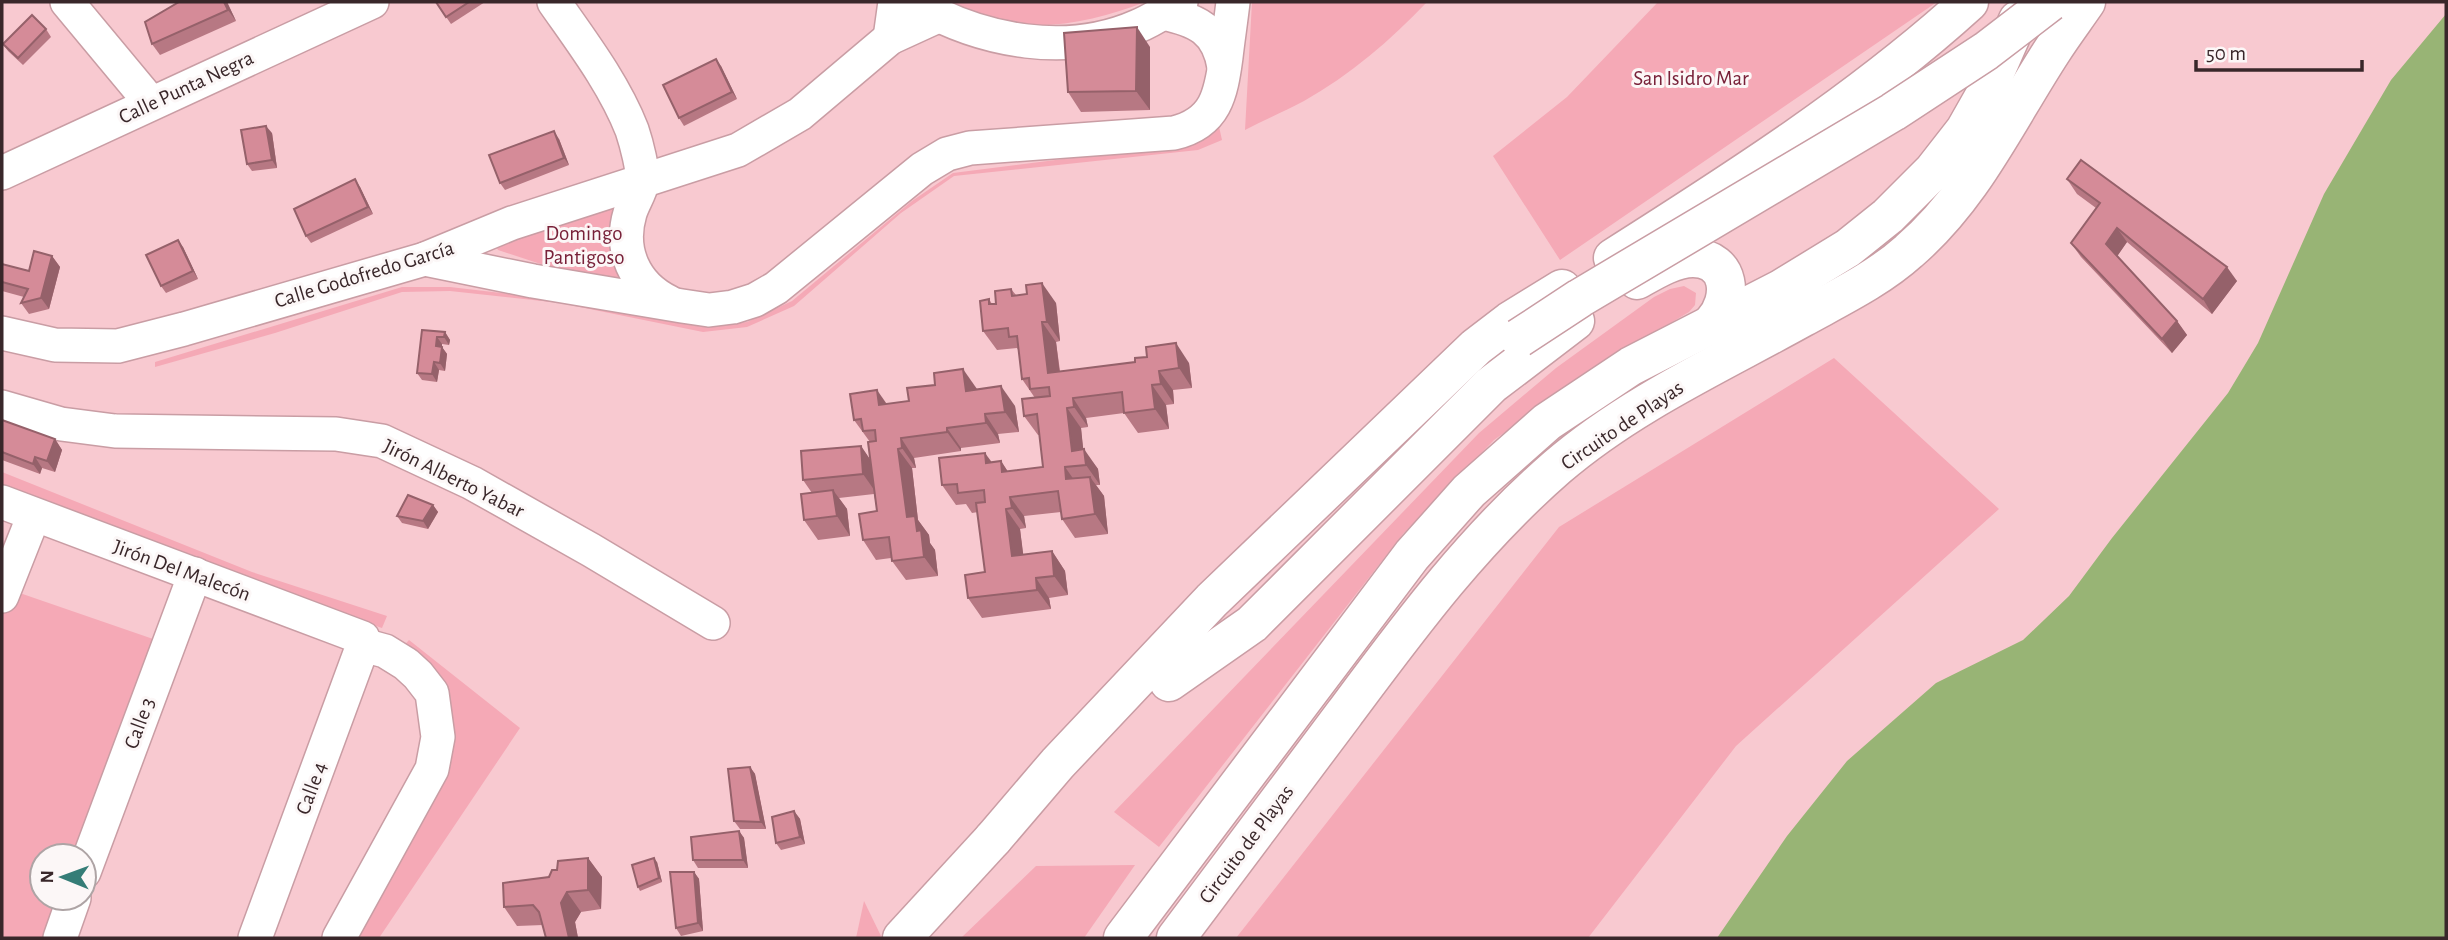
<svg xmlns="http://www.w3.org/2000/svg" width="2448" height="940" font-family="'Alegreya Sans',sans-serif">
<style>
.green{fill:#f5a9b6}
.water{fill:#98b475}
.lines{fill:none;stroke-linecap:round;stroke-linejoin:round}
.minor-casing{stroke:#c99da4;stroke-width:36}
.major-casing{stroke:#c99da4;stroke-width:41}
.highway-casing{stroke:#c99da4;stroke-width:41}
.minor{stroke:#fff;stroke-width:33}
.major{stroke:#fff;stroke-width:38}
.highway{stroke:#fff;stroke-width:38}
.highway-bridge-casing{stroke:#c99da4;stroke-width:41;stroke-linecap:butt}
.highway-bridge{stroke:#fff;stroke-width:38}
.wall{fill:#b77883}
.shaded-wall{fill:#95616a}
.building{fill:#d58b98;stroke:#95616a;stroke-width:2}
.labels{text-anchor:middle;stroke-width:6;stroke-linejoin:round;paint-order:stroke}
.park-label{font-size:21px;fill:#782139;stroke:#fcf7f7}
.street-label{font-size:21px;fill:#39272a;stroke:#fcf7f7}
</style>
<rect width="100%" height="100%" fill="#f8c9d0"/>
<!-- green -->
<g class="green">
<path d="M942,2H1145C1099,20 1043,33 994,20C976,16 959,8 942,2Z"/>
<path d="M1252,2H1427C1391,40 1350,75 1304,101C1285,111 1264,120 1245,130Z"/>
<polygon points="1658,2 1937,2 1560,260 1493,156 1567,97"/>
<polygon points="1218,122 1222,140 1198,150 954,176 901,213 794,306 747,327 703,332 560,303 450,291 402,292 275,333 155,367 155,362 402,287 450,287 563,300 703,327 747,322 792,301 912,201 953,173 1189,143"/>
<polygon points="613,203 619,215 623,279 614,288 498,250 495,244"/>
<polygon points="1684,286 1696,293 1695,305 1689,312 1595,368 1494,440 1403,534 1159,847 1114,812 1479,433 1556,368 1654,297 1670,289"/>
<polygon points="1834,358 1999,509 1736,746 1588,938 1236,938 1559,527"/>
<polygon points="2,472 252,572 387,616 382,628 249,584 2,489"/>
<polygon points="11,590 156,640 74,856 42,856 42,898 58,898 42,938 2,938 2,616"/>
<polygon points="409,640 520,728 379,938 346,938 447,763 399,651"/>
<polygon points="1135,865 1084,938 961,938 1036,866"/>
<polygon points="864,901 881,936 879,938 856,938"/>
</g>
<!-- water -->
<polygon class="water" points="2446,14 2446,938 1717,938 1787,836 1847,761 1936,683 2023,640 2069,596 2112,538 2228,393 2258,343 2324,194 2391,80"/>
<g class="lines">
<!-- minor casing -->
<g class="minor-casing">
<g id="minor">
<polyline points="67,2 151,103"/>
<path d="M554,2C582,42 614,84 632,130C636,142 644,171 642,183C640,193 633,203 630,213C619,250 634,285 669,302"/>
<path d="M919,5C984,42 1068,57 1138,26C1153,20 1167,10 1181,2"/>
<path d="M1163,13C1197,20 1218,30 1224,67"/>
<polyline points="890,38 895,2"/>
<polyline points="2,173 372,2"/>
<path d="M425,259L533,281L682,306L709,310L733,307L755,300L776,288L922,169L947,154L970,148L1174,133C1216,123 1221,94 1226,57C1228,39 1231,20 1233,2"/>
<polyline points="2,333 55,345 118,346 184,329 425,259 512,223 738,150 800,114 890,38 938,16"/>
<polyline points="2,407 61,424 115,431 336,434 382,441 472,483 591,550 713,623"/>
<polyline points="2,502 363,638 363,645 255,938"/>
<polyline points="2,596 34,515"/>
<polyline points="84,872 195,574"/>
<polyline points="60,938 74,898"/>
<polyline points="339,938 432,769 438,737 432,693 418,675 406,664 385,651 363,645"/>
</g>
</g>
<!-- major casing -->
<g class="major-casing">
<polyline id="major" points="902,938 993,839"/>
</g>
<!-- highway casing -->
<g class="highway-casing">
<g id="highway">
<path d="M1613,258C1736,180 1861,100 1969,2"/>
<path d="M1637,280C1653,271 1674,258 1693,258C1731,258 1734,299 1713,322"/>
<polyline points="1169,682 1252,624 1491,385 1575,321"/>
<polyline points="993,839 1058,763 1212,600 1476,347 1510,321 1562,289"/>
<polyline points="1123,938 1412,555 1469,491 1547,422 1631,366 1781,289 1848,248 1888,216 1933,171 1965,130 1986,93 2018,20"/>
<path d="M1176,938C1232,863 1288,789 1344,714C1411,624 1472,541 1557,467C1629,405 1719,364 1802,318C1838,298 1878,279 1909,251C1973,196 2007,120 2052,51C2063,34 2075,18 2086,2"/>
</g>
</g>
<!-- minor -->
<use href="#minor" class="minor"/>
<!-- major -->
<use href="#major" class="major"/>
<!-- highway -->
<use href="#highway" class="highway"/>
<!-- highway-bridge casing -->
<g class="highway-bridge-casing">
<polyline id="highway-bridge" points="1519,338 1580,298 1893,112 1986,51 2050,2"/>
</g>
<!-- highway-bridge -->
<use href="#highway-bridge" class="highway-bridge"/>
</g>
<!-- wall -->
<g class="wall">
<polygon points="227,2 236,21 160,55 152,44"/>
<polygon points="436,2 485,2 451,24"/>
<polygon points="46,29 51,37 23,65 8,51 3,44"/>
<polygon points="1150,47 1150,110 1081,112 1068,92"/>
<polygon points="721,66 737,99 684,126 679,118"/>
<polygon points="272,133 277,168 252,171 247,164"/>
<polygon points="559,139 569,165 505,190 500,183"/>
<polygon points="2067,179 2237,281 2212,314 2127,242 2117,256 2177,321 2187,335 2172,353 2081,257 2071,243 2096,208 2077,194"/>
<polygon points="360,187 373,214 311,243 306,236"/>
<polygon points="183,247 198,279 166,293 161,286"/>
<polygon points="52,256 60,267 49,309 29,314 21,303 24,297 2,291 2,264 29,271"/>
<polygon points="1011,289 1016,295 1056,303 1060,341 1056,342 1060,371 1189,363 1192,388 1173,390 1174,404 1166,405 1169,429 1138,433 1124,413 1086,418 1088,427 1081,428 1083,450 1098,469 1100,485 1096,485 1104,496 1108,534 1075,538 1062,519 1061,512 1024,516 1026,528 1020,529 1023,555 1052,551 1065,571 1068,595 1049,598 1051,609 982,618 968,598 985,572 978,512 972,513 966,504 956,505 942,485 992,462 1001,461 1008,472 1043,467 1039,435 1038,435 1024,416 1035,398 1022,379 1019,351 1017,348 997,350 983,331 989,299 992,304 996,304"/>
<polygon points="422,330 445,332 450,340 449,345 442,344 442,347 447,354 445,371 439,370 437,382 422,380 417,373"/>
<polygon points="935,385 977,389 1015,406 1019,432 998,434 1000,443 961,448 961,451 914,458 916,468 912,468 918,520 929,535 930,543 935,550 938,576 906,580 892,561 891,558 876,560 863,540 877,511 874,494 839,498 847,509 850,536 818,540 804,520 812,493 803,480 861,446 870,460 870,442 854,420 887,404 909,401"/>
<polygon points="2,420 55,439 62,450 55,472 42,468 40,474 2,460"/>
<polygon points="433,505 438,512 428,529 402,523 397,516"/>
<polygon points="750,767 755,774 766,829 740,829 734,821"/>
<polygon points="794,811 800,819 805,844 781,850 776,843"/>
<polygon points="739,831 744,838 748,868 698,868 693,860"/>
<polygon points="588,858 602,877 601,909 581,912 575,922 578,938 546,938 543,925 517,926 504,907 557,870"/>
<polygon points="657,862 662,882 640,891 638,887"/>
<polygon points="694,872 699,879 703,931 681,936 676,928"/>
</g>
<!-- shaded-wall -->
<g class="shaded-wall">
<polygon points="224,2 227,2 236,21 228,10"/>
<polygon points="1137,27 1150,47 1150,110 1136,91"/>
<polygon points="716,59 721,66 737,99 732,92"/>
<polygon points="266,126 272,133 277,168 272,160"/>
<polygon points="554,131 559,139 569,165 564,158"/>
<polygon points="355,179 360,187 373,214 368,207"/>
<polygon points="2117,228 2127,242 2116,258 2106,244"/>
<polygon points="178,240 183,247 198,279 193,271"/>
<polygon points="52,256 60,267 49,309 41,298"/>
<polygon points="2227,267 2237,281 2212,314 2203,299"/>
<polygon points="1042,283 1056,303 1060,341 1047,322"/>
<polygon points="2177,321 2187,335 2172,353 2162,339"/>
<polygon points="1042,322 1056,342 1062,392 1048,373"/>
<polygon points="445,332 450,340 449,345 444,337"/>
<polygon points="437,337 442,344 442,349 442,347 447,354 445,371 440,363 436,346"/>
<polygon points="1176,343 1189,363 1192,388 1179,368"/>
<polygon points="434,362 439,370 437,382 432,374"/>
<polygon points="963,369 977,389 980,410 966,391"/>
<polygon points="1159,371 1173,390 1174,404 1161,384"/>
<polygon points="1152,385 1166,405 1169,429 1155,409"/>
<polygon points="1001,386 1015,406 1019,432 1005,412"/>
<polygon points="877,390 891,410 879,405"/>
<polygon points="1073,398 1086,418 1088,427 1074,407"/>
<polygon points="1067,408 1081,428 1085,465 1072,451"/>
<polygon points="985,414 998,434 1000,443 986,423"/>
<polygon points="947,428 961,448 961,451 947,432"/>
<polygon points="901,438 914,458 916,468 902,448"/>
<polygon points="55,439 62,450 55,472 47,461"/>
<polygon points="861,446 874,465 877,494 863,474"/>
<polygon points="898,449 912,468 918,520 929,535 930,543 935,550 938,576 924,557 907,517"/>
<polygon points="1084,449 1098,469 1100,485 1086,465"/>
<polygon points="985,453 999,472 986,463"/>
<polygon points="35,457 42,468 40,474 33,464"/>
<polygon points="1001,461 1014,481 1002,472"/>
<polygon points="1065,467 1079,487 1066,479"/>
<polygon points="1090,477 1104,496 1108,534 1095,514"/>
<polygon points="833,490 847,509 850,536 837,516"/>
<polygon points="1010,497 1024,516 1026,528 1012,508"/>
<polygon points="433,505 438,512 428,529 423,521"/>
<polygon points="1006,509 1020,529 1026,576 1012,556"/>
<polygon points="1052,551 1065,571 1068,595 1054,576"/>
<polygon points="1036,578 1049,598 1051,609 1037,590"/>
<polygon points="750,767 755,774 766,829 761,822"/>
<polygon points="794,811 800,819 805,844 800,837"/>
<polygon points="739,831 744,838 748,868 743,860"/>
<polygon points="588,858 602,877 601,909 588,890"/>
<polygon points="654,858 657,862 662,882 659,878"/>
<polygon points="694,872 699,879 703,931 698,923"/>
<polygon points="567,892 581,912 575,922 578,938 569,938 561,903"/>
</g>
<!-- building -->
<g class="building">
<polygon points="179,2 224,2 228,10 152,44 145,22"/>
<polygon points="436,2 469,2 446,17"/>
<polygon points="32,15 46,29 18,58 3,44"/>
<polygon points="1137,27 1136,91 1068,92 1064,33"/>
<polygon points="716,59 732,92 679,118 663,85"/>
<polygon points="266,126 272,160 247,164 241,130"/>
<polygon points="554,131 564,158 500,183 489,155"/>
<polygon points="2081,160 2227,267 2203,299 2117,228 2106,244 2177,321 2162,339 2071,243 2100,203 2067,179"/>
<polygon points="355,179 368,207 306,236 294,209"/>
<polygon points="178,240 193,271 161,286 146,255"/>
<polygon points="34,251 52,256 41,298 21,303 28,289 2,282 2,264 29,271"/>
<polygon points="1042,283 1047,322 1042,322 1048,373 1135,362 1135,358 1147,357 1146,347 1176,343 1179,368 1159,371 1161,384 1152,385 1155,409 1124,413 1122,392 1073,398 1074,407 1067,408 1072,451 1084,449 1086,465 1065,467 1066,479 1090,477 1095,514 1062,519 1058,491 1010,497 1012,508 1006,509 1012,556 1052,551 1054,576 1036,578 1037,590 968,598 965,575 985,572 976,503 985,502 984,490 958,493 957,484 942,485 939,458 985,453 986,463 1001,461 1002,472 1043,467 1037,414 1024,416 1022,399 1050,396 1049,387 1030,389 1029,378 1022,379 1017,336 1009,337 1008,328 983,331 980,301 989,299 989,304 996,304 995,291 1011,289 1012,296 1027,294 1026,285"/>
<polygon points="422,330 445,332 444,337 437,337 436,346 442,347 440,363 434,362 432,374 417,373"/>
<polygon points="963,369 966,391 1001,386 1005,412 985,414 986,423 947,428 947,432 901,438 902,448 898,449 907,517 915,516 917,531 921,530 924,557 892,561 889,537 863,540 859,514 877,511 868,442 876,441 875,430 863,431 861,419 854,420 850,394 877,390 879,405 909,401 907,388 935,385 934,373"/>
<polygon points="2,420 55,439 47,461 35,457 33,464 2,452"/>
<polygon points="861,446 863,474 803,480 801,451"/>
<polygon points="833,490 837,516 804,520 801,494"/>
<polygon points="408,495 433,505 423,521 397,516"/>
<polygon points="750,767 761,822 734,821 728,769"/>
<polygon points="794,811 800,837 776,843 772,817"/>
<polygon points="739,831 743,860 693,860 691,837"/>
<polygon points="588,858 588,890 567,892 561,903 569,938 546,938 539,912 533,905 504,907 503,883 549,877 552,870 557,870 558,861"/>
<polygon points="654,858 659,878 638,887 632,865"/>
<polygon points="670,872 694,872 698,923 676,928"/>
</g>
<g class="labels">
<!-- park labels -->
<g class="park-label">
<text x="1691" y="85">San Isidro Mar</text>
<text x="584" y="240">Domingo<tspan x="584" dy="24">Pantigoso</tspan></text>
</g>
<!-- street labels -->
<g class="street-label">
<text transform="translate(186 87) rotate(-25)" y="7">Calle Punta Negra</text>
<text transform="translate(364 274) rotate(-17)" y="7">Calle Godofredo García</text>
<text transform="translate(1622 425) rotate(-34)" y="7">Circuito de Playas</text>
<text transform="translate(454 478) rotate(26)" y="7">Jirón Alberto Yabar</text>
<text transform="translate(182 570) rotate(20)" y="7">Jirón Del Malecón</text>
<text transform="translate(139 723) rotate(-70)" y="7">Calle 3</text>
<text transform="translate(311 788) rotate(-70)" y="7">Calle 4</text>
<text transform="translate(1246 844) rotate(-53)" y="7">Circuito de Playas</text>
</g>
</g>
<!-- border -->
<rect width="2448" height="940" fill="none" stroke="#39272a" stroke-width="7"/>
<!-- north arrow -->
<g transform="translate(63 877) rotate(271)"><circle r="33" fill="#fcf7f7" stroke="#aea4a5" stroke-width="2"/>
<path d="M0-5L12 26L0 18L-12 26Z" fill="#357d77"/>
<text y="-10" font-size="19" font-weight="bold" text-anchor="middle" fill="#39272a">N</text>
</g>
<!-- scale -->
<path d="M2196 60v10h166v-10" fill="none" stroke="#39272a" stroke-width="3.5"/>
<text x="2206" y="60" font-size="21" fill="#39272a" stroke="#fcf7f7" stroke-width="5" paint-order="stroke">50 m</text>
</svg>
